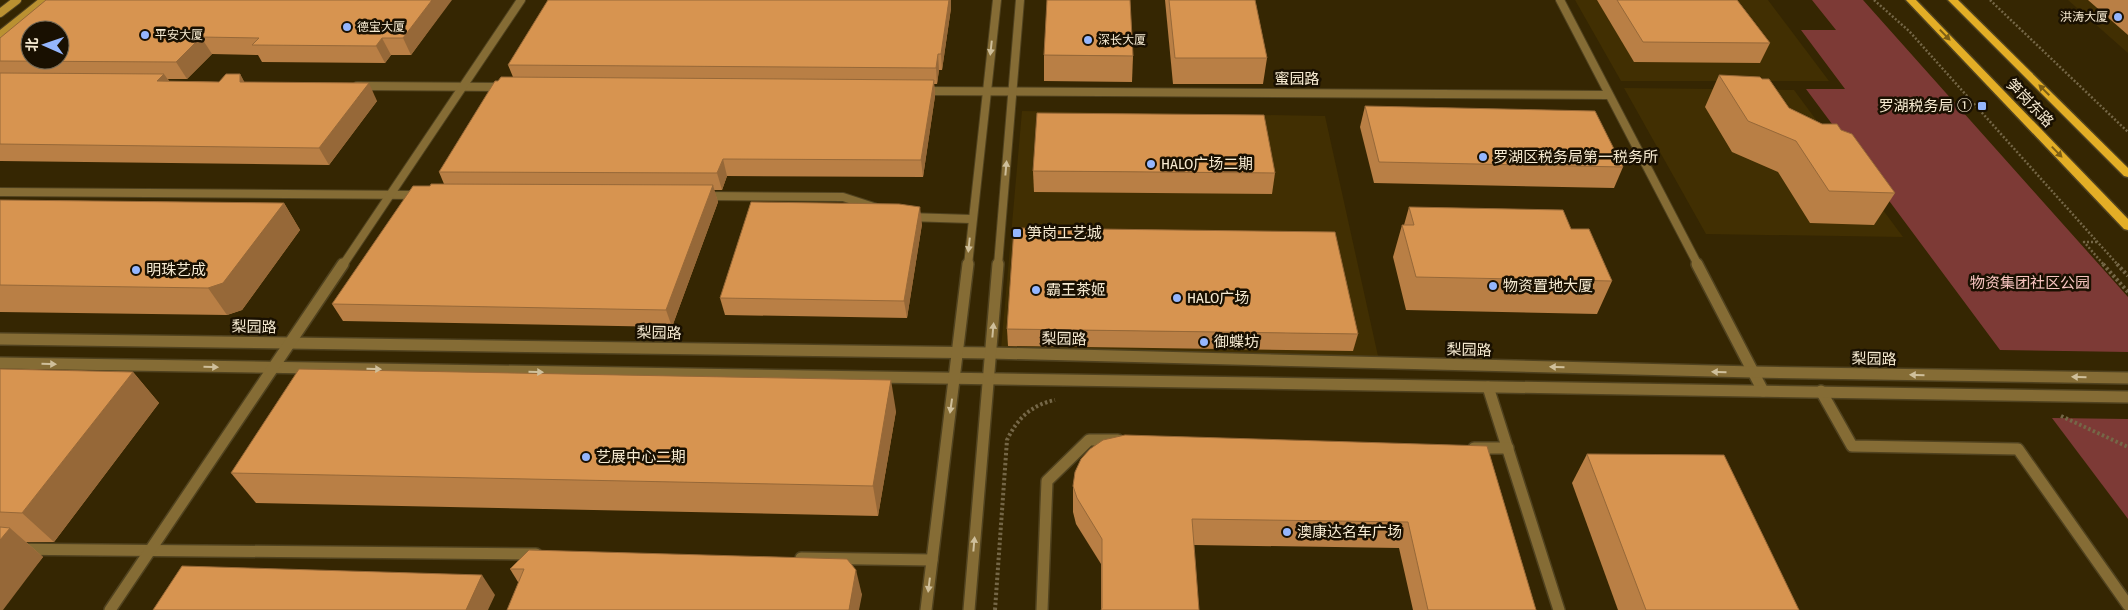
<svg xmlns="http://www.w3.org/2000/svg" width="2128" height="610" font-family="'Fira Sans Condensed','Noto Sans SC',sans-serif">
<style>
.built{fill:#412f02}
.green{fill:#7d3a36}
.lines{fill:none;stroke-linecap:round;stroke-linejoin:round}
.service-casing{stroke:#50421f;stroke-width:14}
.minor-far1-casing{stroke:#50421f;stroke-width:10}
.minor-casing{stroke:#50421f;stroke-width:14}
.tertiary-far1-casing{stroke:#50421f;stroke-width:10}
.tertiary-casing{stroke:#50421f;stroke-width:14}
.secondary-casing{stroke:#50421f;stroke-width:10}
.primary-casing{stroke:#50421f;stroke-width:3}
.path-far1{stroke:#756747;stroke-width:2.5;stroke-dasharray:2 2;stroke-linecap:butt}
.path{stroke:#756747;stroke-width:4;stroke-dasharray:2.5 2.5;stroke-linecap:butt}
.service{stroke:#856c35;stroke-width:11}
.minor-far1{stroke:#856c35;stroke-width:8}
.minor{stroke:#856c35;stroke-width:11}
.tertiary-far1{stroke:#856c35;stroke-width:8}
.tertiary{stroke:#856c35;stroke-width:11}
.secondary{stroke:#ba9131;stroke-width:8}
.primary{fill:#e3ae26;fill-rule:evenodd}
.wall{fill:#b97f45}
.shaded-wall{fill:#966838}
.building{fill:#d79450;stroke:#966838;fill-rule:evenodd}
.oneway{fill:#7e5f14}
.oneway2{fill:#cfbf9b}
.poi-dot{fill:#95b6fd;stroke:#191001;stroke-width:2}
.labels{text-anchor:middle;stroke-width:5;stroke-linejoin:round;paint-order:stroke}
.far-poi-label{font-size:12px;fill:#f7ebd2;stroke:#191001;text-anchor:start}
.street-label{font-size:15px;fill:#f7ebd2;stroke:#191001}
.poi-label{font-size:15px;fill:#f7ebd2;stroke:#191001;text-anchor:start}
.park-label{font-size:15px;fill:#f8c5c0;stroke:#191001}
</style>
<rect width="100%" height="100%" fill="#352602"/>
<!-- built -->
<g class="built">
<polygon points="1575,0 1768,0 1829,81 1621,81"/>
<polygon points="2068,0 2128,0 2128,53"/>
<polygon points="1624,88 1794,90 1903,237 1706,234"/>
<polygon points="1022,111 1325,116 1378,356 1001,349"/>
</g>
<!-- green -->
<g class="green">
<polygon points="1812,0 1863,0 2128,297 2128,352 2000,350 1806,89 1845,89 1801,30 1836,30"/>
<polygon points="2052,418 2128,419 2128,519"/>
</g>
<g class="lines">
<!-- service casing -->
<g class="service-casing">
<g id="service">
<polyline points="1488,387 1559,610"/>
<polyline points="1821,391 1852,446 2018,449 2128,605"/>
<polyline points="1474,448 1508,448"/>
<polyline points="1042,610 1047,481 1089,440 1118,440"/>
</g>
</g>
<!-- minor-far1 casing -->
<g class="minor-far1-casing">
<g id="minor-far1">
<polyline points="1560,0 1698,265"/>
<polyline points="357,86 505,87"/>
<polyline points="922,91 1608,95"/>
<polyline points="0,192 419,195"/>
<polyline points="703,196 843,197 877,208"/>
<polyline points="908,217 971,219"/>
</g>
</g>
<!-- minor casing -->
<g class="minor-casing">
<g id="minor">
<polyline points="1697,264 1763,391"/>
<polyline points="0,549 536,554"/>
<polyline points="801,558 932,560"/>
</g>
</g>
<!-- tertiary-far1 casing -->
<g class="tertiary-far1-casing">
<g id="tertiary-far1">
<polyline points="343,265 521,0"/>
<polyline points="968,265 997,0"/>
<polyline points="998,265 1020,0"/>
</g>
</g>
<!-- tertiary casing -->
<g class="tertiary-casing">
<g id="tertiary">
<polyline points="0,339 991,353 1753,372 2128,378"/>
<polyline points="0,363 2128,397"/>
<polyline points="110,610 343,264"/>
<polyline points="926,610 968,264"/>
<polyline points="969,610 998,264"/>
</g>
</g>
<!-- secondary casing -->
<g class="secondary-casing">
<g id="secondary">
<polyline points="0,13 17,0"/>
<polyline points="0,35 44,0"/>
</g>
</g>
<!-- primary casing -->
<g class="primary-casing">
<g id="primary">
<polygon points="1906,0 1916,0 2128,219 2128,230 2124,229"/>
<polygon points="1948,0 1958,0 2128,168 2128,177 2124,176"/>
</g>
</g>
<!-- path-far1 -->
<g class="path-far1">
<polyline points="1874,0 1909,31 2118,265"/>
<polyline points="1990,0 2128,132"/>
<polyline points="2097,242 2084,242 2104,265"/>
</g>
<!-- path -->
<g class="path">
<polyline points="2103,264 2128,292"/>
<polyline points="2117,264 2128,276"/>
<polyline points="2061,416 2128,447"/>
<path d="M995,610L1007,440C1017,419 1031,405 1055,400"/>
</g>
<!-- service -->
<use href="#service" class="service"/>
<!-- minor-far1 -->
<use href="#minor-far1" class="minor-far1"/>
<!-- minor -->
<use href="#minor" class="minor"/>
<!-- tertiary-far1 -->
<use href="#tertiary-far1" class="tertiary-far1"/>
<!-- tertiary -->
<use href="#tertiary" class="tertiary"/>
<!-- secondary -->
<use href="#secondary" class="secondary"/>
<!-- primary -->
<use href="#primary" class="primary"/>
</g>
<!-- wall -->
<g class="wall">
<polygon points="451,0 411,55 391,55 385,63 262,62 258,55 212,54 187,79 168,79 169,81 219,82 240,74 244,82 377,101 329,165 0,161 0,38"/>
<polygon points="1165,0 1255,0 1267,58 1263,84 1173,84"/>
<polygon points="1597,0 1737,0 1770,43 1760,63 1634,62"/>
<polygon points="2088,0 2128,0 2128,35"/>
<polygon points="951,8 942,70 939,70 937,84 934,84 935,96 923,177 727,176 722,190 714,190 718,202 672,327 343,321 332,304 430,186 444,184 439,172 513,77 508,65"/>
<polygon points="1044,55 1133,56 1132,82 1044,81"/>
<polygon points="1719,75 1762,79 1789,108 1822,124 1841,130 1895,193 1874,225 1810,223 1778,172 1732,152 1705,107"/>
<polygon points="1365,106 1623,167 1614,188 1374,183 1360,127"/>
<polygon points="1033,171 1275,173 1272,194 1034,192"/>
<polygon points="0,200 284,203 300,230 242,310 227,315 0,312"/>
<polygon points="1409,207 1571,229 1612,281 1597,314 1406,310 1393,257 1402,225 1404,225"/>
<polygon points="922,224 907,318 725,315 720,298"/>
<polygon points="1007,329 1358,334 1353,351 1008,346"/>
<polygon points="0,369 133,372 159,403 54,542 26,542 43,557 0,610"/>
<polygon points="896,411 878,516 256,503 231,473"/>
<polygon points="1487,446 1536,610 1413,610 1399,548 1194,545 1101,610 1101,564 1076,524 1073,512 1073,486"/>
<polygon points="1587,454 1799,610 1618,610 1572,483"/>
<polygon points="847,559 862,595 518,582 510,569"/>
</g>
<!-- shaded-wall -->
<g class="shaded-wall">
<polygon points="432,0 452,0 411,55 403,38"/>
<polygon points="949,0 951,0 951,8 942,70 941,54"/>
<polygon points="201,37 212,54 187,79 176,62"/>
<polygon points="382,38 391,55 385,63 376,46"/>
<polygon points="938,54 939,70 937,84 936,68"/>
<polygon points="164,74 176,91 157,81"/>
<polygon points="240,74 250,92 240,82"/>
<polygon points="934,80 935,96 923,177 921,160"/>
<polygon points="369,83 377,101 329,165 319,148"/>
<polygon points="723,159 727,176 722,190 717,173"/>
<polygon points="713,185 718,202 672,327 666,310"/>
<polygon points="284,203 300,230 242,310 227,315 208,288"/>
<polygon points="920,207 922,224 907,318 904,301"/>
<polygon points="133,372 159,403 54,542 22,513"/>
<polygon points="891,380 896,411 878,516 873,486"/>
<polygon points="10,528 43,557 3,610 0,610 0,540"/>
<polygon points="856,570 862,595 859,610 849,610"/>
<polygon points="482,575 495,595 488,610 466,610"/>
</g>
<!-- building -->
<g class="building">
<path d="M46,0H432L403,38H382L376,46L252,45L259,38L201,37L176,62L0,61V38ZM30,30H60V60H30Z"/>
<polygon points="548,0 949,0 941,54 938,54 936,68 508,65"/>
<polygon points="1047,0 1130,0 1133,56 1044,55"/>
<polygon points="1169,0 1255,0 1267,58 1175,58"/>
<polygon points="1617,0 1737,0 1770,43 1643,42"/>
<polygon points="0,73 164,74 157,81 219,82 226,74 240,74 240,82 369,83 319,148 0,144"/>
<polygon points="1719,75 1760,77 1762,79 1769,79 1789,108 1822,124 1837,124 1841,130 1852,134 1895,193 1829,191 1796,141 1748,121"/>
<polygon points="501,77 934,80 921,160 723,159 717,173 439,172 495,81 498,81"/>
<polygon points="1365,106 1595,111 1623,167 1379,162"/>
<polygon points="1037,113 1264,115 1275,173 1033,171"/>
<polygon points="431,184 713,185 666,310 332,304 413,186 430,186"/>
<polygon points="0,200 284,203 223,283 208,288 0,285"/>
<polygon points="751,202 899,204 920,207 904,301 720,298"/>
<polygon points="1409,207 1563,210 1571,229 1589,229 1612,281 1416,277 1402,225 1414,225"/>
<polygon points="1014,228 1335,232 1358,334 1007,329"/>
<polygon points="0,369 133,372 22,513 0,512"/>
<polygon points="299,369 891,380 873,486 231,473"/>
<polygon points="1125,435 1487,446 1536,610 1428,610 1408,522 1192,519 1199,610 1101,610 1102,608 1102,539 1077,498 1073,486 1075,472 1081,459 1090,449 1103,440"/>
<polygon points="1587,454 1724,455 1799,610 1646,610"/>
<polygon points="0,527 10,528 0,540"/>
<polygon points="529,550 847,559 856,570 849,610 507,610 524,569 510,569"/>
<polygon points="182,566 482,575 466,610 153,610"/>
</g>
<!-- one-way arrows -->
<defs><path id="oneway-solid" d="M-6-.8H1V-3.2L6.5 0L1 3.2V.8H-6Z" transform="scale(1.25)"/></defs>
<g class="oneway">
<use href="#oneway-solid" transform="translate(1945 35) rotate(46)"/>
<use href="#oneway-solid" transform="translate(2044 90) rotate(-135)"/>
<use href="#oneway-solid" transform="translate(2057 152) rotate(46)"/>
</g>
<g class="oneway2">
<use href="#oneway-solid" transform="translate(991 48) rotate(96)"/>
<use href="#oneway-solid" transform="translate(1006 168) rotate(-85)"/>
<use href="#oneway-solid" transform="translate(969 245) rotate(96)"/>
<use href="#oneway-solid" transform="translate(993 330) rotate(-85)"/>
<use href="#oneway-solid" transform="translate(49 364) rotate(1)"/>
<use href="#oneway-solid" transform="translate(211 367) rotate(1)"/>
<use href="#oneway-solid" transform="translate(1557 367) rotate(-179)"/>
<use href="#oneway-solid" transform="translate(374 369) rotate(1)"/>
<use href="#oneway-solid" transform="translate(536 372) rotate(1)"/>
<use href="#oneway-solid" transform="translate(1719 372) rotate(-179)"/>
<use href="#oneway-solid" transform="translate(1917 375) rotate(-179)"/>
<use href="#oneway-solid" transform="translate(2079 377) rotate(-179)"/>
<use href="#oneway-solid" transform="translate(951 406) rotate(98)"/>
<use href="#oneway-solid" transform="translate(974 544) rotate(-85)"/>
<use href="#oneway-solid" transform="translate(929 585) rotate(97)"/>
</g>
<!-- markers -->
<g class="poi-dot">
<circle cx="2118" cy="17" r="5"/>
<circle cx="347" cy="27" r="5"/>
<circle cx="145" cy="35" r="5"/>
<circle cx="1088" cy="40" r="5"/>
<rect x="1977" y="101" width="10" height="10" rx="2.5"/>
<circle cx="1483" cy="157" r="5"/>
<circle cx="1151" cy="164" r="5"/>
<rect x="1012" y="228" width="10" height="10" rx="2.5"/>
<circle cx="136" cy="270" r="5"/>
<circle cx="1493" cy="286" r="5"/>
<circle cx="1036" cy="290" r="5"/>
<circle cx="1177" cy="298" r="5"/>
<circle cx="1204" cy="342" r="5"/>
<circle cx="586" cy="457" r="5"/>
<circle cx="1287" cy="532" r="5"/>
</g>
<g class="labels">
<!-- far-poi labels -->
<g class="far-poi-label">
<text x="2108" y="21" text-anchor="end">洪涛大厦</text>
<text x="357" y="31">德宝大厦</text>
<text x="155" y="39">平安大厦</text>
<text x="1098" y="44">深长大厦</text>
</g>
<!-- street labels -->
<g class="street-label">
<text x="1297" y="84">蜜园路</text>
<text transform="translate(2030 103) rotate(46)" y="5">笋岗东路</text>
<text transform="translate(254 327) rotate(1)" y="5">梨园路</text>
<text transform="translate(659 333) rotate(1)" y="5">梨园路</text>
<text transform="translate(1064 339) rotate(1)" y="5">梨园路</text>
<text transform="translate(1469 350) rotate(1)" y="5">梨园路</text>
<text transform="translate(1874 359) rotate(1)" y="5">梨园路</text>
</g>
<!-- poi labels -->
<g class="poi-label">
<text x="1972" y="111" text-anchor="end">罗湖税务局 ①</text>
<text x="1493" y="162">罗湖区税务局第一税务所</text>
<text x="1161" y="169">HALO广场二期</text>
<text x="1027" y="238">笋岗工艺城</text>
<text x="146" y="275">明珠艺成</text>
<text x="1503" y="291">物资置地大厦</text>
<text x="1046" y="295">霸王茶姬</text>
<text x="1187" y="303">HALO广场</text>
<text x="1214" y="347">御蝶坊</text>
<text x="596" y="462">艺展中心二期</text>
<text x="1297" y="537">澳康达名车广场</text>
</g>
<!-- park labels -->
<g class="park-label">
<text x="2030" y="288">物资集团社区公园</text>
</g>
</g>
<!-- north arrow -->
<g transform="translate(45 45) rotate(272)"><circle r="24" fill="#191001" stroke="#726855"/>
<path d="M0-4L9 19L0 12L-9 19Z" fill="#95b6fd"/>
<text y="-8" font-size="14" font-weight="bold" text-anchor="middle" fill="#f7ebd2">北</text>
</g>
</svg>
